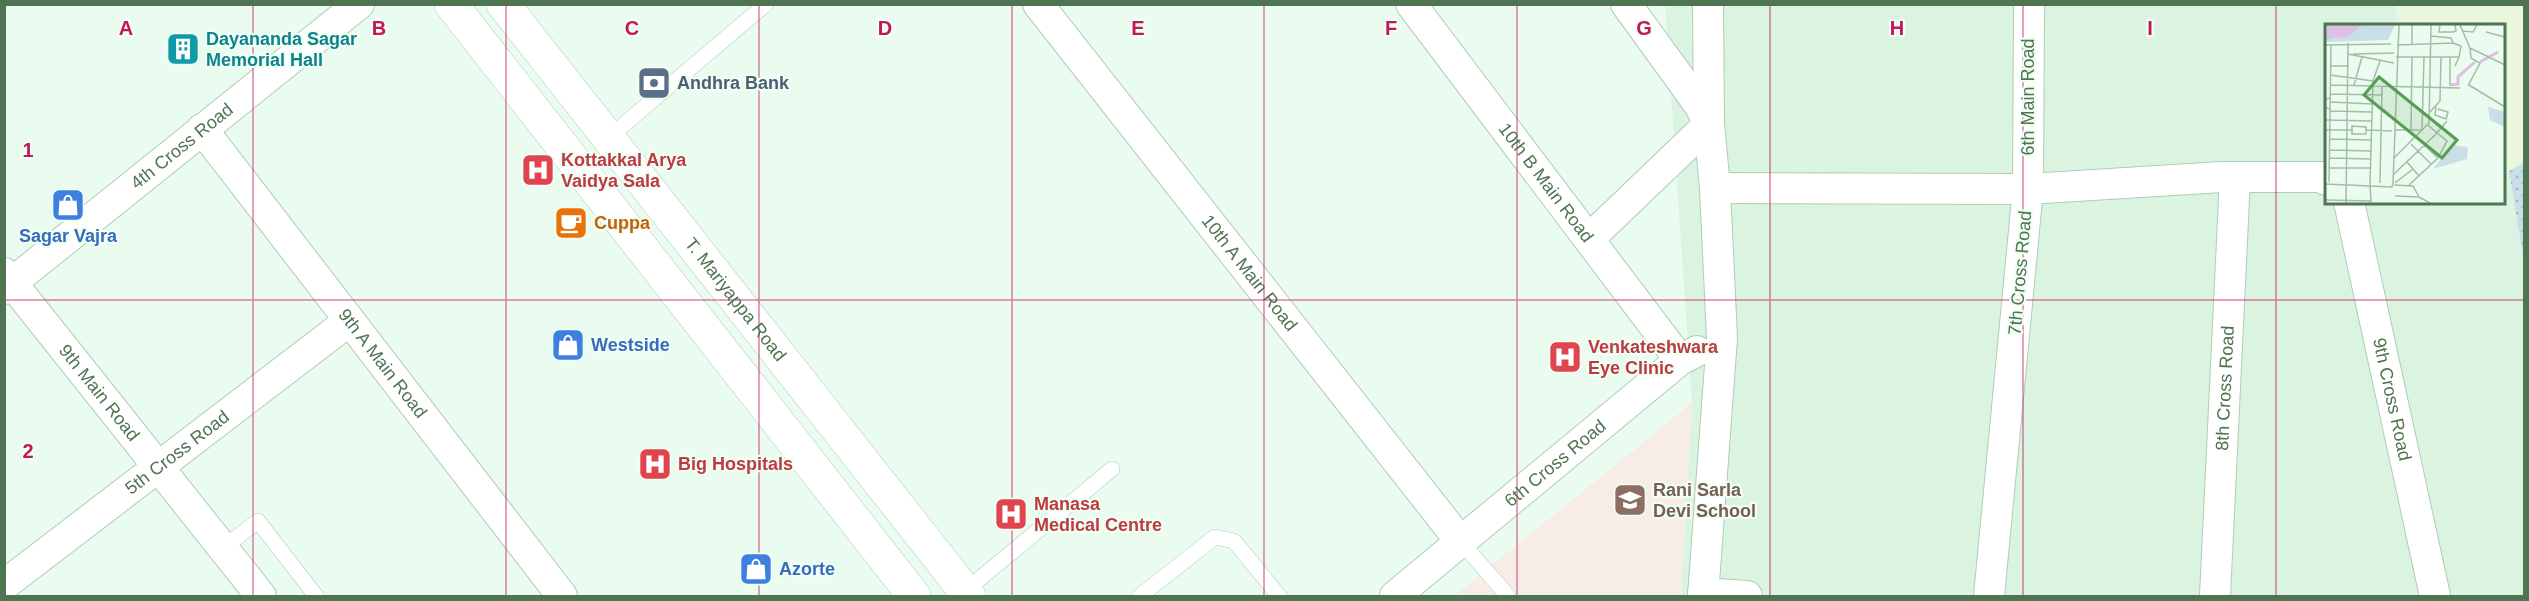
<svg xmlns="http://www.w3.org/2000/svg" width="2529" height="601" font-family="Helvetica,sans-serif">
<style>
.residential{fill:#dbf4e2}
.education{fill:#f8ece6}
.medical{fill:#e9f8dd}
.grass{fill:url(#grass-dots)}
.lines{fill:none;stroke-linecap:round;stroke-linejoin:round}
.service-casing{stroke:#b0cdb4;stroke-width:16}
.minor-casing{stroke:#b0cdb4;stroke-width:32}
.secondary-casing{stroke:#aecfb3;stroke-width:34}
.service{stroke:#fff;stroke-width:15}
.minor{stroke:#fff;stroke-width:30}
.secondary{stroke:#fff;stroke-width:33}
.grid{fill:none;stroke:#c2185b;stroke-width:1.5;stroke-opacity:0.55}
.labels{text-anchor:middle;stroke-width:4.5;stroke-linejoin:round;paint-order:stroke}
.culture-label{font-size:18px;font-weight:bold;fill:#0d838f;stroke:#f0fef4;text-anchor:start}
.service-label{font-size:18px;font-weight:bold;fill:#4e5e75;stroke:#f0fef4;text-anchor:start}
.street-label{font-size:18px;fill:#4f7451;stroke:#f0fef4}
.health-label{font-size:18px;font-weight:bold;fill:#be3a42;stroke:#f0fef4;text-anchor:start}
.food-label{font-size:18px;font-weight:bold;fill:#c56008;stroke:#f0fef4;text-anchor:start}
.shop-label{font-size:18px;font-weight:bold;fill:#366cbe;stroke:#f0fef4;text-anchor:start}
.education-label{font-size:18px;font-weight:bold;fill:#785e54;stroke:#f0fef4;text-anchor:start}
.inset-river{fill:none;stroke:#debfe4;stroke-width:3}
.inset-road{fill:none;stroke:#a3bda6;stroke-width:1.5}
.view{fill:#579d54;fill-opacity:0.15;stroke:#579d54;stroke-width:3}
.inset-edge{fill:none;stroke:#4f7451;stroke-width:3}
.grid-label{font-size:20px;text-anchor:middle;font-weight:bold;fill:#c2185b;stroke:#f0fef4;stroke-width:4.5;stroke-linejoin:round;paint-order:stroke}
</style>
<defs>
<pattern id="grass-dots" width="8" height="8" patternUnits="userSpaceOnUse" patternTransform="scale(1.5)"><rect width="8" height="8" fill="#c9dfe8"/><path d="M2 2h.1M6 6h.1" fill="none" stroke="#a6b9be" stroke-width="1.8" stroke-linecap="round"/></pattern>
</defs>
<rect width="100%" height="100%" fill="#eafbef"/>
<!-- residential -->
<polygon class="residential" points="1665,5 2396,5 2397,25 2326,26 2326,202 2504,202 2504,171 2509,171 2524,262 2524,596 1681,596 1692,403"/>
<!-- education -->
<polygon class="education" points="1692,403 1681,596 1454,596"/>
<!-- medical -->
<polygon class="medical" points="2396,5 2524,5 2524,262 2509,171 2504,171 2504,26 2397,25"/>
<!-- grass -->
<polygon class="grass" points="2524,163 2524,262 2509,171"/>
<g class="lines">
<!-- service casing -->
<g class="service-casing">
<g id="service">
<polyline points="608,138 766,4"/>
<polyline points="1461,542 1508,596"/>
<polyline points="223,548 258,521 316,596"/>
<polyline points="965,591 1112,469"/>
<polyline points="1140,596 1215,537 1234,541 1279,596"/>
</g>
</g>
<!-- minor casing -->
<g class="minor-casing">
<g id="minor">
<path id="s1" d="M1038,4L1461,542"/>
<path id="s2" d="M1411,4L1680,360"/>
<polyline points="1626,4 1700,106 1709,124 1715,188 1722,338 1703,596"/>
<polyline points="2029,4 2028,189 2222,177 2323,177 2326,180"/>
<path id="s3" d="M202,129L562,596"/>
<polyline points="1715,188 2028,189 1989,596"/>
<path id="s4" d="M2349,202L2435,596"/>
<polyline points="1589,239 1709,124 1708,4"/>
<path id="s5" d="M4,273L261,596"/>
<path id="s6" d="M4,289L359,4"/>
<path id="s7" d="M4,585L349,321"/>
<polyline points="1703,593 1747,596"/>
<path id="s8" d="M1395,596L1680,360L1697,351"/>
<path id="s9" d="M2215,596L2235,178"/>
</g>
</g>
<!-- secondary casing -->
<g class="secondary-casing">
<g id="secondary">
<polyline points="451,4 914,596"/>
<path id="s10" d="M503,4L969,596"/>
</g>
</g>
<!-- service -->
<use href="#service" class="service"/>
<!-- minor -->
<use href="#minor" class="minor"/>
<!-- secondary -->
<use href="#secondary" class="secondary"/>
</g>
<!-- grid -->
<path class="grid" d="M253,4V596M506,4V596M759,4V596M1012,4V596M1264,4V596M1517,4V596M1770,4V596M2023,4V596M2276,4V596M4,300H2524"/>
<!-- icons -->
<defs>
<g id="building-square" transform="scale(1.725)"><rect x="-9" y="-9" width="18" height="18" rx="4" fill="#0f9aa8" stroke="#f0fef4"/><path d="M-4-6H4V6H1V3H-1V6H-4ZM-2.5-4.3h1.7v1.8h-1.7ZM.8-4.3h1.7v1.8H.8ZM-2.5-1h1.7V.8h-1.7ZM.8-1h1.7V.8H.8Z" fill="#fff"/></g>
<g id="bank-square" transform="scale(1.725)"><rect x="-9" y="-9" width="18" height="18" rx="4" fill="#5c6f8a" stroke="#f0fef4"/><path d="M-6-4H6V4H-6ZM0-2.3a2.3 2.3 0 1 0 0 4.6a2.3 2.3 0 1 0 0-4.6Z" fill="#fff"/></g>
<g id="hospital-square" transform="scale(1.725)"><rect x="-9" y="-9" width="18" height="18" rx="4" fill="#e0444e" stroke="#f0fef4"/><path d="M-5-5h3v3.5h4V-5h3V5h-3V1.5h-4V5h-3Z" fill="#fff"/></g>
<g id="shop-square" transform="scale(1.725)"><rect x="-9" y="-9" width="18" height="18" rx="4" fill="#3f7fe0" stroke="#f0fef4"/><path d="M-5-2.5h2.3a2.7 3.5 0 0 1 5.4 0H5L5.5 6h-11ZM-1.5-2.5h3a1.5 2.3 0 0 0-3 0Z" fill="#fff"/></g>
<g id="cafe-square" transform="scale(1.725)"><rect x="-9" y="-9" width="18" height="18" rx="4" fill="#e8710a" stroke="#f0fef4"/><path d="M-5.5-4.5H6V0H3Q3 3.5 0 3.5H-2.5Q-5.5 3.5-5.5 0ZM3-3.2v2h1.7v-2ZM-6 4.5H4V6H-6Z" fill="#fff"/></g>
<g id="school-square" transform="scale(1.725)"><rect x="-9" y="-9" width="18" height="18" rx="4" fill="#8d6e63" stroke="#f0fef4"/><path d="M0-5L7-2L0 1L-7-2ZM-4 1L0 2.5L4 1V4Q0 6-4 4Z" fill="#fff"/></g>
</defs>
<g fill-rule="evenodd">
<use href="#building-square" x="183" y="49"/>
<use href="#bank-square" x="654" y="83"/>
<use href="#hospital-square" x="538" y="170"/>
<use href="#shop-square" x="68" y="205"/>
<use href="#cafe-square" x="571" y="223"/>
<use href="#shop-square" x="568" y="345"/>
<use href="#hospital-square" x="1565" y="357"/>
<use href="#hospital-square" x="655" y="464"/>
<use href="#school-square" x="1630" y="500"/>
<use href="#hospital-square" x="1011" y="514"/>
<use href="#shop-square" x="756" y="569"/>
</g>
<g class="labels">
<!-- culture labels -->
<g class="culture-label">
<text x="206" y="45">Dayananda Sagar<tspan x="206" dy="21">Memorial Hall</tspan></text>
</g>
<!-- service labels -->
<g class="service-label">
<text x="677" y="89">Andhra Bank</text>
</g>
<!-- street labels -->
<g class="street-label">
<text transform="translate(2028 97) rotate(-90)" y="6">6th Main Road</text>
<text dy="6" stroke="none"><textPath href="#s6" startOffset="228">4th Cross Road</textPath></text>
<text dy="6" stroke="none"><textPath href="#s2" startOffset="224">10th B Main Road</textPath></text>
<text dy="6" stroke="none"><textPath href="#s1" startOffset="342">10th A Main Road</textPath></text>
<text transform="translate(2020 273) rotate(-85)" y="6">7th Cross Road</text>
<text dy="6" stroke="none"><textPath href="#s10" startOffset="376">T. Mariyappa Road</textPath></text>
<text dy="6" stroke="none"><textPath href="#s3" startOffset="296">9th A Main Road</textPath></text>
<text dy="6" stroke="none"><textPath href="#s9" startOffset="208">8th Cross Road</textPath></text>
<text dy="6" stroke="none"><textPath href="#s5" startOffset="153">9th Main Road</textPath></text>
<text dy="6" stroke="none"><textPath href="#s4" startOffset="202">9th Cross Road</textPath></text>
<text dy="6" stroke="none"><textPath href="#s7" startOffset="218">5th Cross Road</textPath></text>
<text dy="6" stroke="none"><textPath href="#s8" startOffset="208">6th Cross Road</textPath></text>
</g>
<!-- health labels -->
<g class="health-label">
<text x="561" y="166">Kottakkal Arya<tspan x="561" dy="21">Vaidya Sala</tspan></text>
<text x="1588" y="353">Venkateshwara<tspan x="1588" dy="21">Eye Clinic</tspan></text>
<text x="678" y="470">Big Hospitals</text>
<text x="1034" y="510">Manasa<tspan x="1034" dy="21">Medical Centre</tspan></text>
</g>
<!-- food labels -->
<g class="food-label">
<text x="594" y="229">Cuppa</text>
</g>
<!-- shop labels -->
<g class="shop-label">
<text x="68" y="242" text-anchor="middle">Sagar Vajra</text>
<text x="591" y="351">Westside</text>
<text x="779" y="575">Azorte</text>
</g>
<!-- education labels -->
<g class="education-label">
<text x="1653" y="496">Rani Sarla<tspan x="1653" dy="21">Devi School</tspan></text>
</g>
</g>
<!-- overview -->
<g transform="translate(2325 24)">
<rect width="180" height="180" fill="#eafbef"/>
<path d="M0,1H70L63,16L0,18ZM163,83L180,88V103L165,96ZM127,121L143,123L142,135L108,145Z" fill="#c9dfe8"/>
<path d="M0,1H37L22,13L12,14L5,9L9,14L0,15Z" fill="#debfe4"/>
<path class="inset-river" d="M155,38L173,28M126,61L133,60V53L150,38"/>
<path class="inset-road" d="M115,1L114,8H128L131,7L130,1M135,1L145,24L180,41M138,7L148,8L152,1M161,8L180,13M106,12L126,14L128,19M0,21L66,20M72,21L128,19L136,22L134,33M87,21V1M23,30L69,39M28,30L69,29M71,33H134L130,42M125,33V62M5,42H24M5,51L48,57M5,61L135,64M29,61L37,33M144,61L180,83M143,62L155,39L146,34L145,24M5,70L57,71M5,78L47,80M111,83L110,91L121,95L123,88L113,85M5,85L1,84L0,75L5,74M5,87L47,88M105,88L115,77L116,33M0,96L47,97M0,106H27M27,106V110H41V106M27,106V102L41,103V106M41,106L67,107M70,106H98M86,106L87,33M97,106L99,33M92,114L113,134M4,115L47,116M86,120L106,140M4,126L47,127M4,134L46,135M69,134L104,99L106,1M82,138L94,152M4,144H46M69,150L112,109L103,101M4,158L6,20M45,159L48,57L55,37M45,159L46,179M55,159L57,62M68,159L74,1M70,159L88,145M0,160L67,163L68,159M69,161L88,162L94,173M84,161L113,134L122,117L112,109L122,97M70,172L94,173L105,179M0,176L46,177M21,179L23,19"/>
<path class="view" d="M54,53L132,116L117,134L39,71Z"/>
<rect width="180" height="180" class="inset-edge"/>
</g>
<g class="grid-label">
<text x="126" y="35">A</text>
<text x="379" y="35">B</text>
<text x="632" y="35">C</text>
<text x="885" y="35">D</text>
<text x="1138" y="35">E</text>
<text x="1391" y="35">F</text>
<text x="1644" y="35">G</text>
<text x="1897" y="35">H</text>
<text x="2150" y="35">I</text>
<text x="28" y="157">1</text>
<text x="28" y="458">2</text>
</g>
<!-- border -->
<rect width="2529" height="601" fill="none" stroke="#4f7451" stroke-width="12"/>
</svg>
